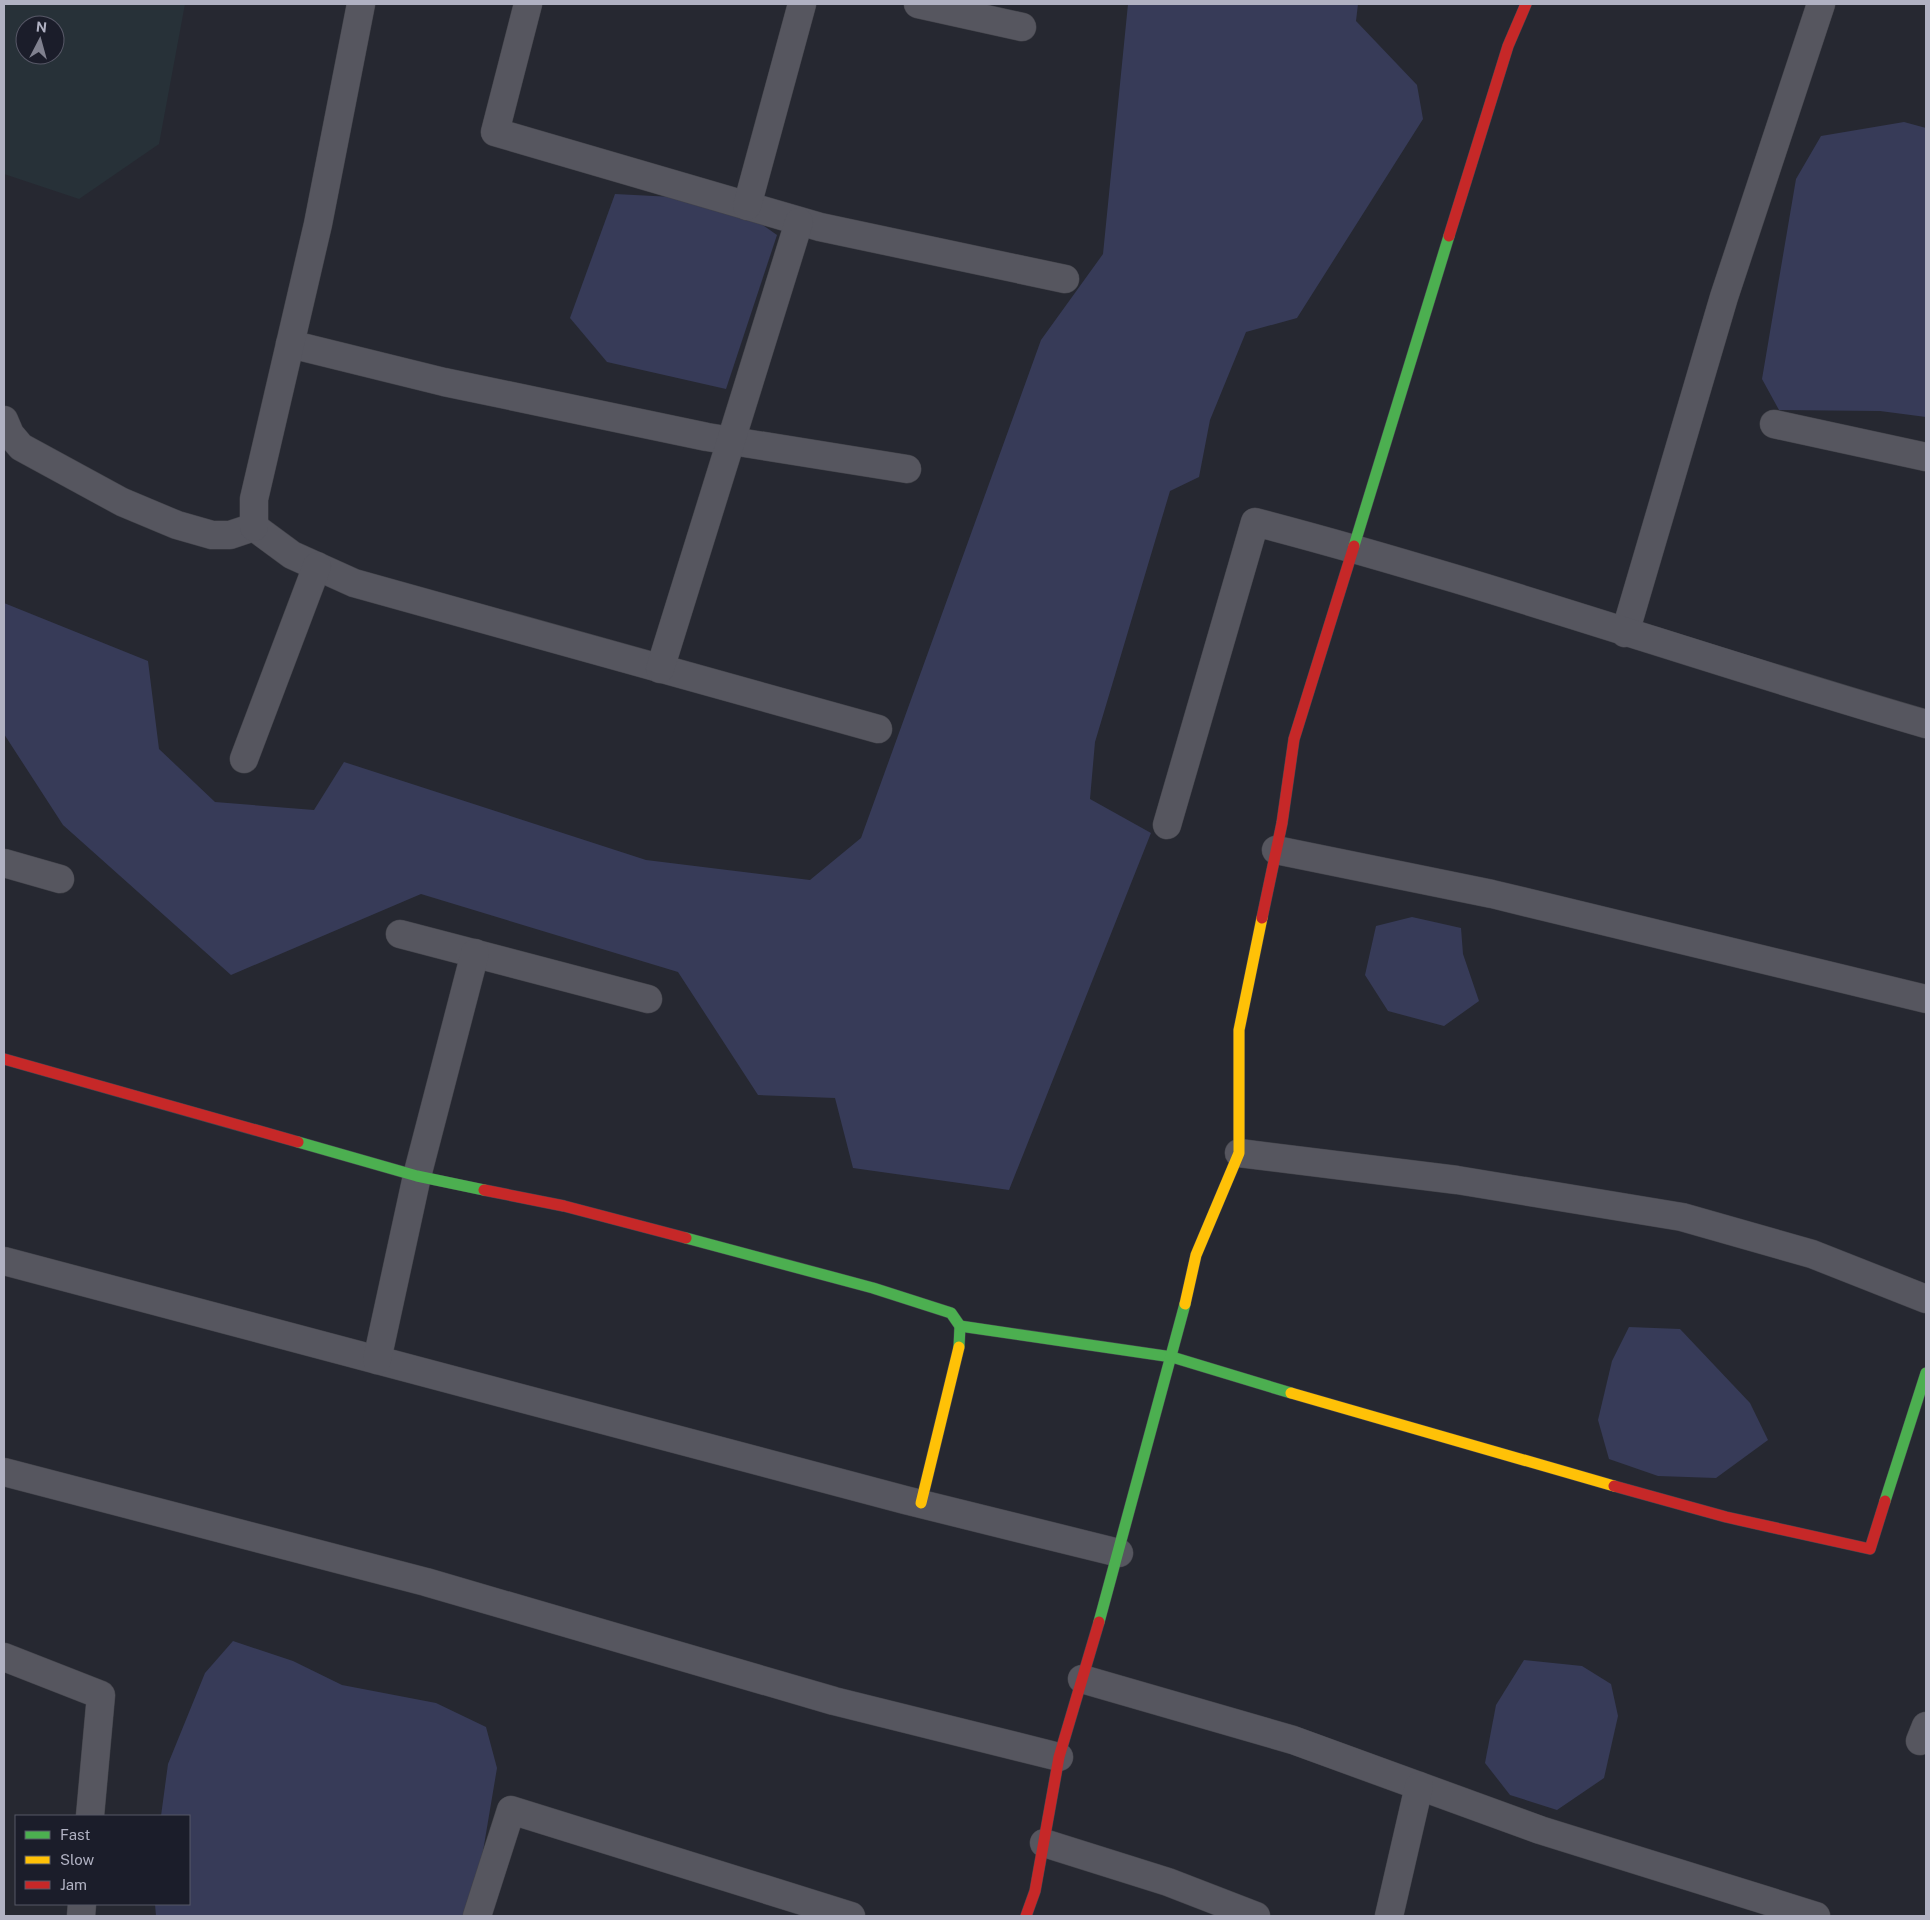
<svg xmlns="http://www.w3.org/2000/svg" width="1930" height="1920" font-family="'Public Sans',sans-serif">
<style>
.green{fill:#273138;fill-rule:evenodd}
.water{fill:#373b58}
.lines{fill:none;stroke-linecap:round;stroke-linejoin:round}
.street-casing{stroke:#42434a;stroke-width:29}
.fast-casing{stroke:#44454e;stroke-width:12}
.slow-casing{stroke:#44454e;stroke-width:12}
.jam-casing{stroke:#44454e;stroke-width:12}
.street{stroke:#56565f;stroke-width:28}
.fast{stroke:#4caf50;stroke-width:11}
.slow{stroke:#ffc107;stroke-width:11}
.jam{stroke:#c62828;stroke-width:11}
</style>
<rect width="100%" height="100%" fill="#262831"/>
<!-- green -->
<path class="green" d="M4,4H185L159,144L79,199L4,174ZM25,25H55V55H25Z"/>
<!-- water -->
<g class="water">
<polygon points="1128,4 1358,4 1356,21 1417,85 1423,119 1297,318 1246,332 1210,420 1199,477 1170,491 1095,742 1090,799 1151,833 1009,1190 853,1168 835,1098 758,1095 678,972 421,894 231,975 63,825 4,734 4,603 148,661 159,749 215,802 314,810 344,762 646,860 810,880 861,838 1041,340 1103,254"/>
<polygon points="1904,122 1926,128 1926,417 1880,411 1779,410 1762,379 1796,179 1821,136"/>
<polygon points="615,194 673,197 750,216 777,235 726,389 607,362 570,318"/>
<polygon points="1412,917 1461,928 1463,954 1479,1001 1444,1026 1388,1011 1365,975 1376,926"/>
<polygon points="1629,1327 1680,1329 1750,1403 1768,1440 1716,1478 1658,1476 1609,1459 1598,1420 1612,1361"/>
<polygon points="233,1641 293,1661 342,1685 436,1703 486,1727 497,1768 479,1875 463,1916 156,1916 155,1904 189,1904 189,1816 161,1816 168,1764 205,1673"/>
<polygon points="1524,1660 1582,1666 1611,1684 1618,1716 1604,1778 1557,1810 1510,1795 1485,1763 1496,1705"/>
</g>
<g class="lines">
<!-- street casing -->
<g class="street-casing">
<g id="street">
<polyline points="528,4 495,132 820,227 1065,279"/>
<polyline points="918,4 1022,27"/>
<polyline points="747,206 802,4"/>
<polyline points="290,344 444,382 707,437 907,469"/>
<polyline points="4,420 10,434 21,447 122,502 177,525 212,535 230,535 254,527"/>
<polyline points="1774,424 1926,457"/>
<polyline points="254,527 292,555 354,583 878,729"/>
<polyline points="254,527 254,499 318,224 361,4"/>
<polyline points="1625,633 1724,297 1821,4"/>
<polyline points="660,669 799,222"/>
<polyline points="244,759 317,566"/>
<path d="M1167,825L1255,522C1481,581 1702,659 1926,724"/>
<polyline points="1276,850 1492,894 1926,999"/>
<polyline points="4,863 60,879"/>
<polyline points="400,934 648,999"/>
<polyline points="1239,1153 1457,1180 1682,1217 1812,1254 1926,1299"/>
<polyline points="4,1261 905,1500 1119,1553"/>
<polyline points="377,1360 417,1176 475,953"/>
<polyline points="4,1472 426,1582 834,1701 1059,1757"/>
<polyline points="4,1657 101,1695 90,1816"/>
<polyline points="1082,1679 1293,1740 1540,1830 1816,1916"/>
<polyline points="1920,1741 1926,1726"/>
<polyline points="1044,1843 1168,1882 1256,1916"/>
<polyline points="81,1916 82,1904"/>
<polyline points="477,1916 511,1810 851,1916"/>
<polyline points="1389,1916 1419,1786"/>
</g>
</g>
<!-- fast casing -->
<g class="fast-casing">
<g id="fast">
<polyline points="1354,546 1449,236"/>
<polyline points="298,1142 417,1176 484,1190"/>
<polyline points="686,1238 873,1288 951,1313 960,1326 959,1347"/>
<polyline points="960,1326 1172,1357 1291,1393"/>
<polyline points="1885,1501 1926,1373"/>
<polyline points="1099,1622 1185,1304"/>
</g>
</g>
<!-- slow casing -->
<g class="slow-casing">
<g id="slow">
<polyline points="1185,1304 1196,1255 1239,1153 1239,1030 1262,918"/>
<polyline points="1291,1393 1614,1486"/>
<polyline points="921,1503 959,1347"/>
</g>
</g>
<!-- jam casing -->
<g class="jam-casing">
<g id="jam">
<polyline points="1449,236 1508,46 1526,4"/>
<polyline points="1262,918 1282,823 1294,739 1354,546"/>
<polyline points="4,1059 298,1142"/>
<polyline points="484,1190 564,1206 686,1238"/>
<polyline points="1614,1486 1726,1517 1870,1549 1885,1501"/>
<polyline points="1026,1916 1035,1891 1059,1757 1099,1622"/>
</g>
</g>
<!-- street -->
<use href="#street" class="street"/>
<!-- fast -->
<use href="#fast" class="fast"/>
<!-- slow -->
<use href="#slow" class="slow"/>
<!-- jam -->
<use href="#jam" class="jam"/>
</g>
<!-- border -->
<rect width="1930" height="1920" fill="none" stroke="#b0b1c2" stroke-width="10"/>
<!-- legend -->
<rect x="15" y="1815" width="175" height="90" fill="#1b1d2a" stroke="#575867"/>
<rect x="25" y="1831" width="25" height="8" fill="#4caf50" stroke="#575867"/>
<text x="60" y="1840" font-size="15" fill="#b0b1c2">Fast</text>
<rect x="25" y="1856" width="25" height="8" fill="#ffc107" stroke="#575867"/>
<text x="60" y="1865" font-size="15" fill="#b0b1c2">Slow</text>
<rect x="25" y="1881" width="25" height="8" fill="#c62828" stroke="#575867"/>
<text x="60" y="1890" font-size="15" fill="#b0b1c2">Jam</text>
<!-- north arrow -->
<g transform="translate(40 40) rotate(6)"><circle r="24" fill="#1b1d2a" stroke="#575867"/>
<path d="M0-4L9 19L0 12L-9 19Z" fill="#80818f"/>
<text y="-8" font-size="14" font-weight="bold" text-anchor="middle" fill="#b0b1c2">N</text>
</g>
</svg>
